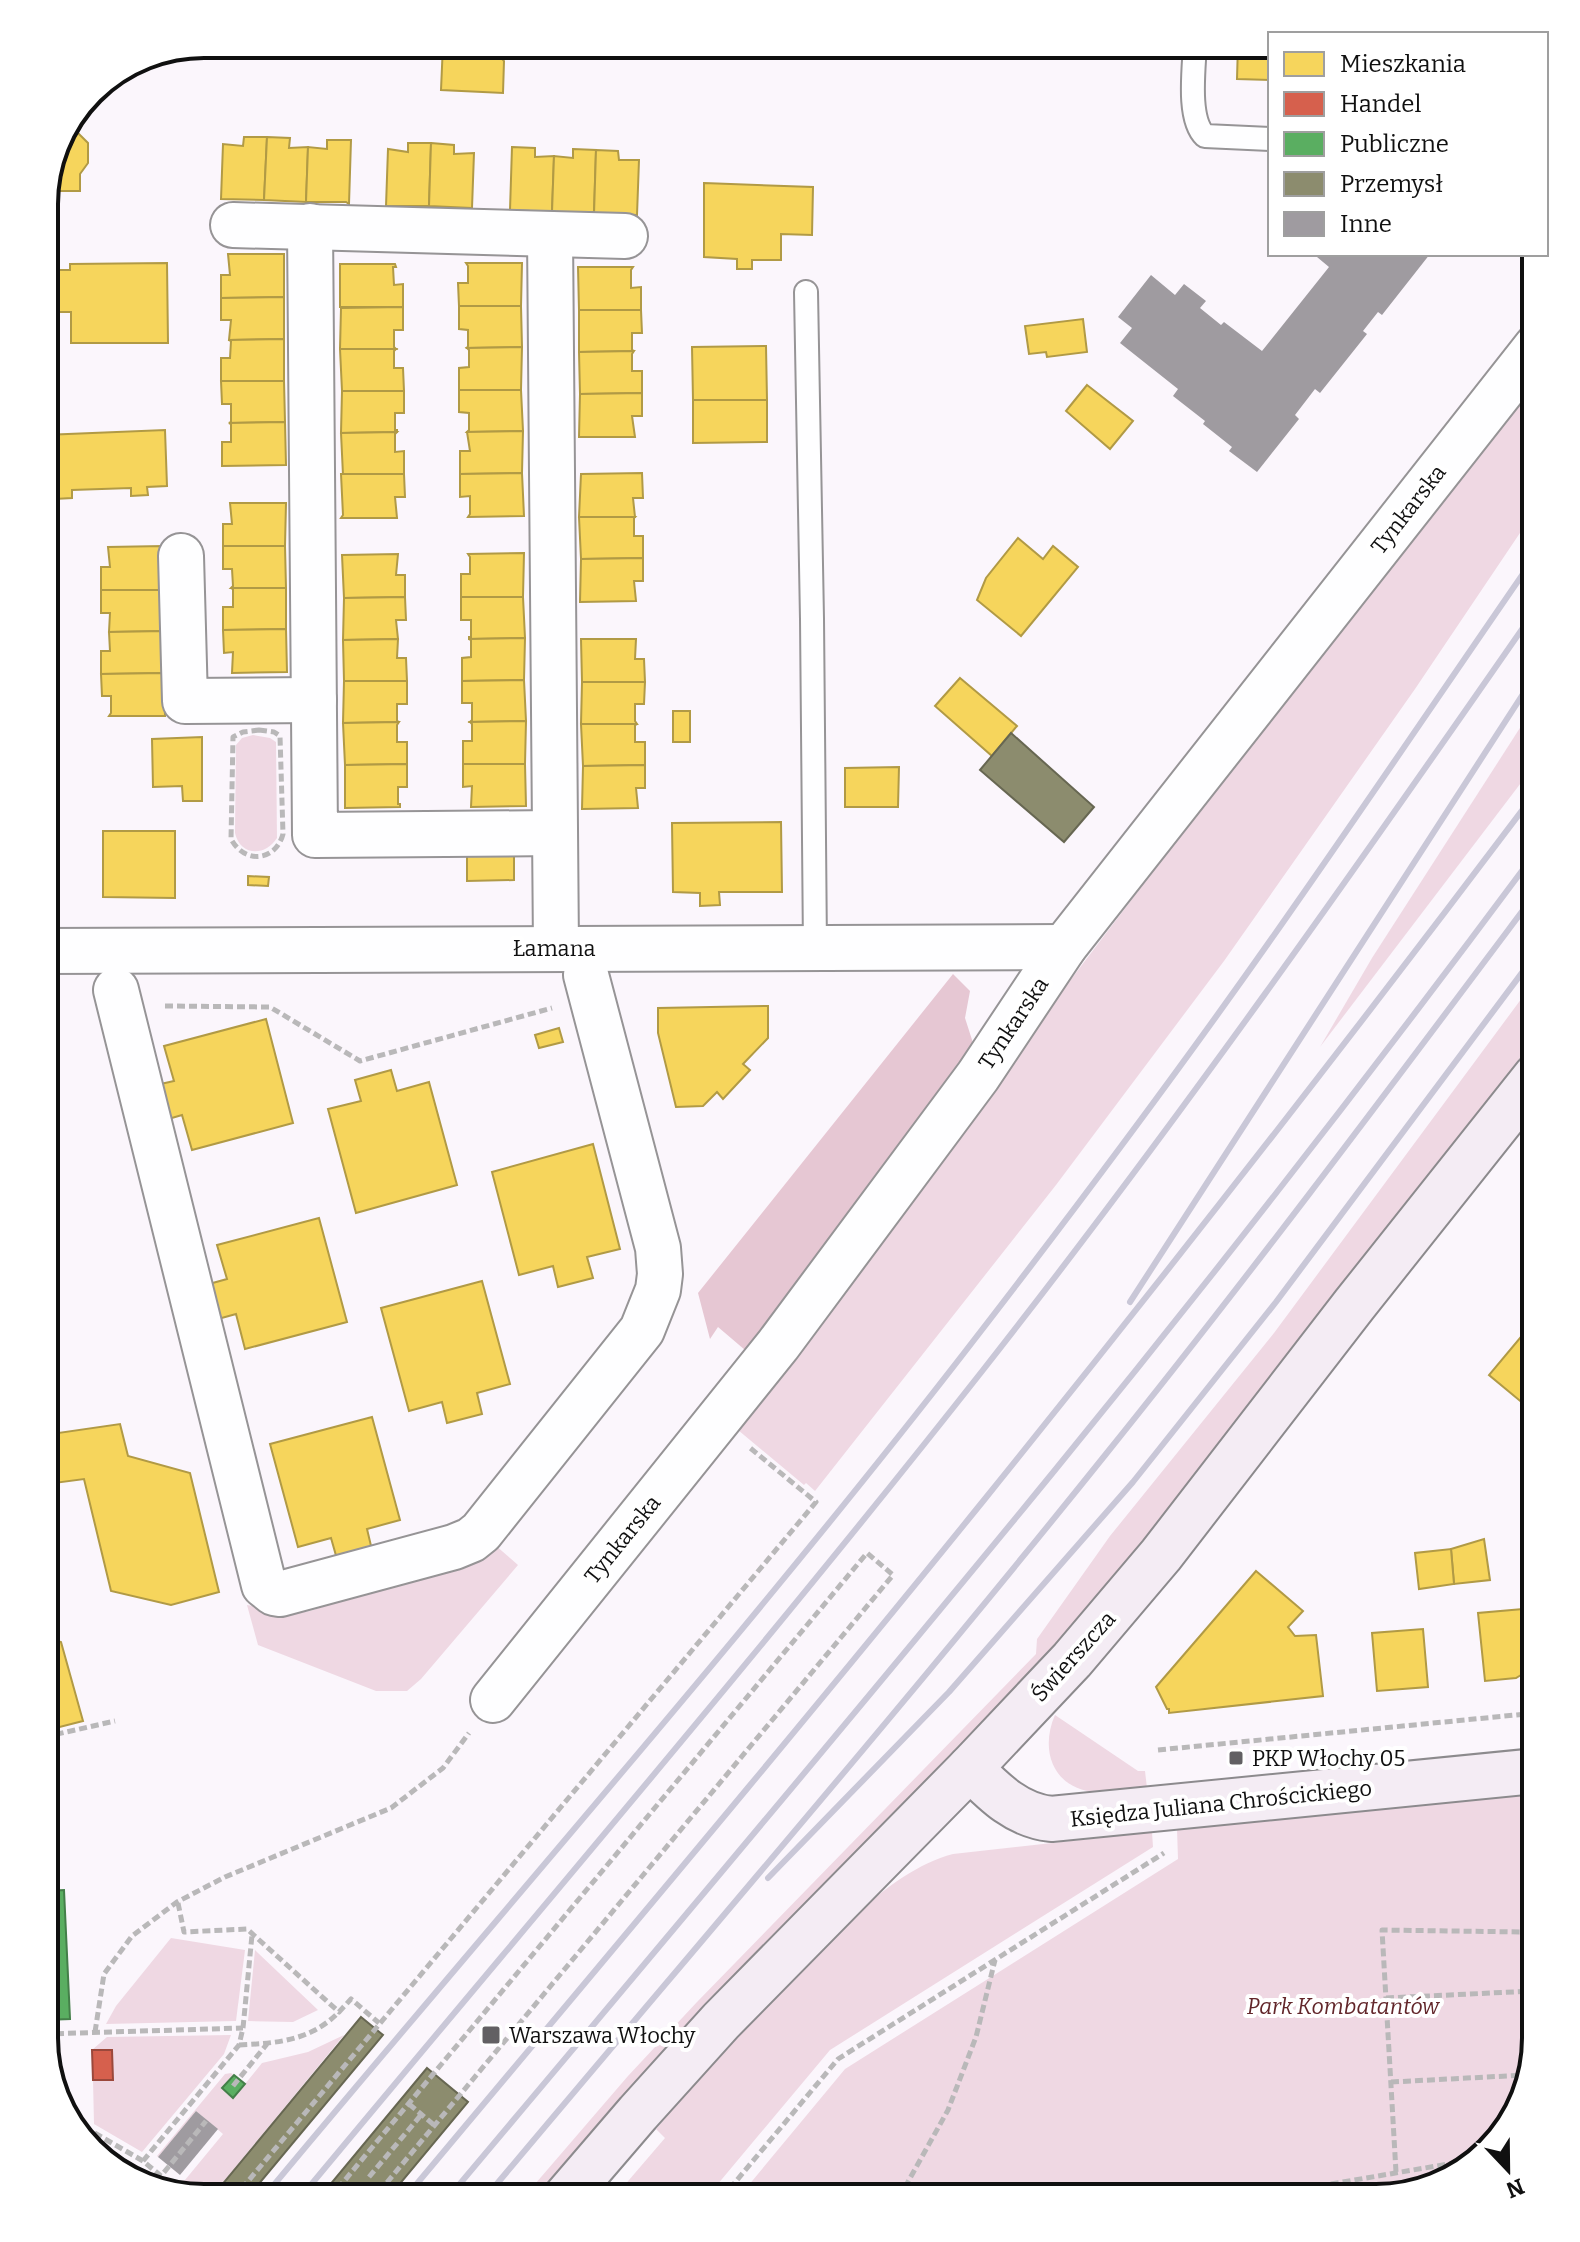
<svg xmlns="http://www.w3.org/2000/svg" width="1580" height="2242" font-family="Bitter,serif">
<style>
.green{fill:#efd8e3}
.forest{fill:#e6c7d3}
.homes{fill:#f6d55c;stroke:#b19a45;stroke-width:2}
.shops{fill:#d6604d;stroke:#9b483b;stroke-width:2}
.public{fill:#5aae61;stroke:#447f49;stroke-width:2}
.industry{fill:#8c8c6e;stroke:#676752;stroke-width:2}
.building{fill:#9f9ba0}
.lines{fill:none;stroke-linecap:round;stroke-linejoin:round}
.lane-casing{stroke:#969496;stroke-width:26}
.street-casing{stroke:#969496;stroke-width:48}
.secondary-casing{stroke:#8c8a8d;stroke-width:48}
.path{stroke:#b9b8b9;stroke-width:5;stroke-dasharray:8 4;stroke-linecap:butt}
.lane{stroke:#fefeff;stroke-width:22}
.street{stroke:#fefeff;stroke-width:44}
.secondary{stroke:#f4ecf4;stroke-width:44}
.rail{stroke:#c9c7d7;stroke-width:6}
.poi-dot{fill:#626063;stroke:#fff;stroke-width:3}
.labels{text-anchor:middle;stroke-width:8;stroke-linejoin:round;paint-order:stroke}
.street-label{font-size:22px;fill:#101010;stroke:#fff}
.poi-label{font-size:22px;fill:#101010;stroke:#fff;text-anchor:start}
.park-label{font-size:22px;font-style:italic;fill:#62262a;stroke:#fff}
.rim{fill:none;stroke:#101010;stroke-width:4}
</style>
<rect width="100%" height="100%" fill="#fbf6fc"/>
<!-- green -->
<g class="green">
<polygon points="1536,368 1536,509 1415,689 1224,961 1056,1185 815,1491 806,1483 804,1485 732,1425"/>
<polygon points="1536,703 1536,763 1320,1047 1372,958"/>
<path d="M253,735L270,738L276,742L277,838C265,857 240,856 235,833L236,745L242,738Z"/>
<path d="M1536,979V1046C1457,1147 1379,1248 1300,1349C1216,1456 1133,1563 1040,1662C872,1842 692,2010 534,2198H523L628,2076L697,2002L1036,1654L1037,1639L1110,1536L1274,1333Z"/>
<path d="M487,1538L518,1565L421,1679L407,1691H376L258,1645L247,1605C281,1611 315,1623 339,1592Z"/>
<path d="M1055,1715L1138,1771H1145L1147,1788C1131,1790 1113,1793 1097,1792C1054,1790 1039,1751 1055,1715Z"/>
<polygon points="1536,1793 1536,2038 1515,2117 1456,2176 1376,2198 738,2198 845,2069 1178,1859 1177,1829"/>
<path d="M1152,1832L1153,1847L830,2050L712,2191L623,2187L665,2138L656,2129C694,2083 734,2041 775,1998C823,1948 885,1872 953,1854Z"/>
<polygon points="171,1938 245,1950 236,2021 106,2024 116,2006"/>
<polygon points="255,1950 258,1953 318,2010 293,2022 248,2021"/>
<polygon points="231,2035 224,2054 142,2152 94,2124 93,2080 112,2079 112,2050 92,2050 107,2037"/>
<polygon points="344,2035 210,2198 194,2198 171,2191 178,2182 185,2180 223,2134 196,2111 158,2157 157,2156 225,2074 231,2073 234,2075 222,2088 245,2084 262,2063 308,2052"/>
</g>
<!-- forest -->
<polygon class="forest" points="953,974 970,991 965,1018 974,1046 963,1066 745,1350 718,1327 710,1339 698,1293"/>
<!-- homes -->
<g class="homes">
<polygon points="443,44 505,44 505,48 498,54 504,61 503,93 441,90"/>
<polygon points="713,44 780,44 780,52 713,48"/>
<polygon points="1055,44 1154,44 1154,53 1055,51"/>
<polygon points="1238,44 1270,44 1270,80 1237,79"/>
<polygon points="61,133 78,133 88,143 88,163 80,174 80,191 59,191 49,201 44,201 44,193"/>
<polygon points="244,137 267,137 264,200 221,199 223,144 243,146"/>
<polygon points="267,137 290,138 289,148 308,147 306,202 264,200"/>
<polygon points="327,140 351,140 349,204 346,202 306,202 308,147 327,149"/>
<polygon points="408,143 431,143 429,206 386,206 388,149 408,152"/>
<polygon points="431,143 454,145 454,154 474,153 472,208 429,206"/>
<polygon points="512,147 535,148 535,157 554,156 552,212 510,210"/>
<polygon points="573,149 596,150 594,212 552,212 554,156 573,158"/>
<polygon points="596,150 618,151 619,160 639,160 637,215 594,214"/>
<polygon points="704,183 813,187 812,235 781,234 781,260 752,260 752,269 737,269 737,259 704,257"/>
<polygon points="228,254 284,254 284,297 221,298 221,275 230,275"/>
<polygon points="167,263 168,343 71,343 71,312 44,312 44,270 70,270 70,264"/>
<polygon points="466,263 522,263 521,306 459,306 458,283 468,283 468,266"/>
<polygon points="340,264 395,264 396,267 393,267 394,285 403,284 403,307 340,307"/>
<polygon points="578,267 633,267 631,270 631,288 641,287 641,310 579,310"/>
<polygon points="284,297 284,339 229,340 231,320 221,320 221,298"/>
<polygon points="459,306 521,306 522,347 467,348 468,346 468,330 459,329"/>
<polygon points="403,307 403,330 394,330 394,347 396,349 340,349 341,308"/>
<polygon points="579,310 641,310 642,333 632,333 632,350 634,351 579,352"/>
<polygon points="1083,319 1087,352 1047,357 1046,352 1029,354 1025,326"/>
<polygon points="284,339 284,381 221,381 221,358 230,358 231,341 229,340"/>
<polygon points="766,346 767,400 693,400 692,347"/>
<polygon points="522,347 521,390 459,390 459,368 469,367 469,350 467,348"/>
<polygon points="340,349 396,349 394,351 394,368 403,368 404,391 342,391"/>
<polygon points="634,351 632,354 632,371 642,371 642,393 580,394 579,352"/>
<polygon points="221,381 284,381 285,422 229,423 231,422 231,404 222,404"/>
<polygon points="1087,385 1133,421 1110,449 1066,411"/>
<polygon points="459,390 521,390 523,431 467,432 469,430 469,413 459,412"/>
<polygon points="342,391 404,391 404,413 395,413 395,430 397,430 397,432 341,433"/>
<polygon points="642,393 642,416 632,416 635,437 579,437 580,394"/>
<polygon points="693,400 767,400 767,442 693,443"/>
<polygon points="285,422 286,465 222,466 222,442 231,442 231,424 229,423"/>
<polygon points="165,430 167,486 147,487 148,495 131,496 131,488 72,490 72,498 55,499 55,491 44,491 44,435"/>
<polygon points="523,431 522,473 460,474 460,451 470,451 467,432"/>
<polygon points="397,432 395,434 395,452 404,451 404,474 343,475 341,433"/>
<polygon points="522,473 524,516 468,517 470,514 470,496 460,497 460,474"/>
<polygon points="642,473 643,498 633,498 635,517 579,517 581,474"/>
<polygon points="341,474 404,474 405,497 395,497 397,518 341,518 343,515"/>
<polygon points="230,503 286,503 285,546 223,546 223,524 232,524"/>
<polygon points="579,517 635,517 634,518 634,536 643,536 643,558 581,559"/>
<polygon points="1018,538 1043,559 1053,546 1078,567 1021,636 977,600 986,578"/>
<polygon points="163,546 163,590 101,590 101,567 110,567 108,547"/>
<polygon points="223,546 285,546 286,588 231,588 233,586 232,569 223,569"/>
<polygon points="524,553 523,597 461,597 461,574 470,574 470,557 468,554"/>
<polygon points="398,554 396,575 405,575 405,597 344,598 342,555"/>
<polygon points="643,558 643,581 634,581 636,601 580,602 581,559"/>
<polygon points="231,588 286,588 286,629 223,630 223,607 233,607 233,589"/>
<polygon points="101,590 163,590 165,631 109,632 110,613 101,613"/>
<polygon points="405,597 406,620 396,620 398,639 343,640 344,598"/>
<polygon points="461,597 523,597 525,638 469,639 469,637 471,637 471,620 461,620"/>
<polygon points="286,629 287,672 232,673 233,652 224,653 223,630"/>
<polygon points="165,631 164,673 101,674 101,651 110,651 109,632"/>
<polygon points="525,638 524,680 462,681 462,658 471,657 471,640 469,639"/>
<polygon points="398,639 397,658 406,658 407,681 344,681 343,640"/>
<polygon points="581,639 636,639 635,659 644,659 645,682 582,682"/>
<polygon points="164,673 165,716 109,716 111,713 111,696 102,696 101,674"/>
<polygon points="960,678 1017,726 992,756 935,706"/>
<polygon points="524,680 526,721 470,722 472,720 472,703 462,703 462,681"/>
<polygon points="344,681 407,681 407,704 397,704 397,721 399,722 343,723"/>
<polygon points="582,682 645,682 644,704 635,704 635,721 637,724 581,724"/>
<rect x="673" y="711" width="17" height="31"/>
<polygon points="526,721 525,764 463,764 463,741 472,741 472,724 470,722"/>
<polygon points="399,722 397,725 397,742 407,742 407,764 345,765 343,723"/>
<polygon points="581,724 637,724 635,725 635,742 645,742 645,765 583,766"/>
<polygon points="202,737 202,801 183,801 182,786 153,787 152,739"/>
<polygon points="407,764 407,787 398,787 398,804 400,804 400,807 345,808 345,765"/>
<polygon points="463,764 525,764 526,806 471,807 472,786 463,787"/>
<polygon points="645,765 645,788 636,788 638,808 582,809 583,766"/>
<polygon points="899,767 898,807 845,807 845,768"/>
<polygon points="781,822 782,892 719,892 720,905 700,906 700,893 673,892 672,823"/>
<polygon points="103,831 175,831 175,898 103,897"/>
<polygon points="467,856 514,856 514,880 467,881"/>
<polygon points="248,876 269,877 268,886 248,885"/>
<polygon points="768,1006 768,1038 743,1064 750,1070 723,1099 717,1092 703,1106 676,1107 658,1033 658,1008"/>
<polygon points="266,1019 293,1123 192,1150 182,1115 165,1120 156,1085 174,1081 164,1046"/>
<polygon points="559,1028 563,1042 539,1048 535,1035"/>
<polygon points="391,1070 397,1091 429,1082 457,1185 356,1213 328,1109 361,1101 355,1080"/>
<polygon points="593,1144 620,1249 587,1257 593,1278 558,1287 553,1266 519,1275 492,1172"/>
<polygon points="319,1218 347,1322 245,1349 236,1314 218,1319 209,1284 227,1279 217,1245"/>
<polygon points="482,1281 510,1384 477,1393 482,1414 447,1423 442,1402 409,1411 381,1308"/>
<polygon points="1536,1319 1536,1414 1489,1375"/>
<polygon points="372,1417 400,1520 367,1529 372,1550 337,1559 331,1538 298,1547 270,1444"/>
<polygon points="120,1424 128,1456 190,1473 219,1592 171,1605 111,1591 84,1479 46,1484 53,1533 44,1534 44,1435"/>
<polygon points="1484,1539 1490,1580 1454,1584 1451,1549"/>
<polygon points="1451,1549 1454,1584 1419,1589 1415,1553"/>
<polygon points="1256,1571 1303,1611 1288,1627 1295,1636 1316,1635 1323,1696 1169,1713 1169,1709 1167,1709 1156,1687"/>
<polygon points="1534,1608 1536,1667 1522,1669 1521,1675 1516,1678 1485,1681 1478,1613"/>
<polygon points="1423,1629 1428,1687 1377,1691 1372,1633"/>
<polygon points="44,1637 61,1642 83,1721 44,1731"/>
</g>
<!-- shops -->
<polygon class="shops" points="92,2050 112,2050 113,2080 93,2080"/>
<!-- public -->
<g class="public">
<polygon points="64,1890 70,2019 44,2020 44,1891"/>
<polygon points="234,2075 245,2084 233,2098 222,2088"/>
</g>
<!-- industry -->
<g class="industry">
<polygon points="1011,733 1094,807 1064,842 980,770"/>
<polygon points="361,2017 383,2035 247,2198 211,2198"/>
<polygon points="427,2068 468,2102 388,2198 319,2198"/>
</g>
<!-- building -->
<g class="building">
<polygon points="1320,254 1430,254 1382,315 1378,312 1363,331 1367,334 1320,393 1315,389 1295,415 1299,419 1257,472 1229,451 1232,447 1203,424 1205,421 1173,396 1178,389 1120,343 1132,328 1118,317 1151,275 1175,295 1184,284 1206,301 1200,308 1221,325 1224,322 1262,351 1329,267 1317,257"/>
<polygon points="196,2111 218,2129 180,2175 158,2157"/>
</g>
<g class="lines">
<!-- lane casing -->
<g class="lane-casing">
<g id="lane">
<path d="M1195,44C1194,68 1187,119 1205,136L1270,139"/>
<polyline points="806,292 812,619 815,948"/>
</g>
</g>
<!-- street casing -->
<g class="street-casing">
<g id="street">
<polyline points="233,225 625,236"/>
<polyline points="310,226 315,835 555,833"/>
<polyline points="550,234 556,948"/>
<polyline points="181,556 185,701 314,700"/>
<polyline points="44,951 1064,947"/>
<polyline points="116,990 264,1585 274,1593 280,1594 454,1547 471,1540 481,1532 642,1330 658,1290 660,1274 658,1248 586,975"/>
<polyline points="493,1700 778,1345 978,1076 1064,947 1536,347"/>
</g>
</g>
<!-- secondary casing -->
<g class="secondary-casing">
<g id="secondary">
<path d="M970,1768C994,1792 1016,1815 1051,1819L1536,1771"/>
<polyline points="565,2198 638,2113 721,2021 970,1768 1072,1660 1161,1555 1354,1305 1536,1076"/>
</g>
</g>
<!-- path -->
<g class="path">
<path d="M259,730L274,732L280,736L283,834C276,861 245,865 231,839L233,737L243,732Z"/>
<polyline points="165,1006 270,1007 360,1061 552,1008"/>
<polyline points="44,1737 115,1721"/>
<polyline points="1158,1750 1536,1713"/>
<polyline points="178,1903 184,1932 247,1929 339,2012 351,1999 379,2023"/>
<polyline points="1386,1998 1533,1991"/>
<polyline points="95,2032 104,1974 132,1936 177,1902 225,1877 391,1808 443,1768 469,1733"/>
<polyline points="44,2034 243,2028"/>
<path d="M239,2045C278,2043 310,2041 339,2012"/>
<polyline points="1391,2082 1526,2075"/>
<polyline points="233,2086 267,2044"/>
<polyline points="61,2100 79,2124 143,2161 161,2176 206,2121"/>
<polyline points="409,2104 434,2125"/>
<polyline points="143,2161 239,2045 243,2028 252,1935"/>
<polyline points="1396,2172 1382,1930 1525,1932 1536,2004"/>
<polyline points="369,2177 421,2115"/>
<polyline points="153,2185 161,2176"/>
<polyline points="625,2197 648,2198"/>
<polyline points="234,2198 816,1502 749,1447"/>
<polyline points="330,2198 867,1553 893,1575 374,2198"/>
<polyline points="722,2198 838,2059 1164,1853"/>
<polyline points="899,2198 948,2110 976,2037 995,1960"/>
<polyline points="1248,2198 1472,2160"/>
</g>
<!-- lane -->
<use href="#lane" class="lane"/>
<!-- street -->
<use href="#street" class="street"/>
<!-- secondary -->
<use href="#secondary" class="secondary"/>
<!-- rail -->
<g class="rail">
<polyline points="1130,1302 1536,674"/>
<polyline points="768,1878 949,1692 1133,1482 1276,1302 1536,954"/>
<path d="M263,2198C497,1916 740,1642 964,1353C1077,1207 1188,1059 1293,908C1375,791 1455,672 1536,555"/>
<path d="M300,2198C528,1923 762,1651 983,1370C1177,1123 1357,867 1536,609"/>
<path d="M405,2198C599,1966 794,1735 984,1500C1172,1267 1356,1031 1536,792"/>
<path d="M448,2198C651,1956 855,1715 1055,1470C1220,1268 1380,1062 1536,852"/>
<path d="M485,2198C693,1950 904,1706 1106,1454C1254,1270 1395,1081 1536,893"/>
</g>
</g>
<!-- markers -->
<g class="poi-dot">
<rect x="1228" y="1750" width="16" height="16" rx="4"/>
<rect x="481" y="2025" width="20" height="20" rx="4"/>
</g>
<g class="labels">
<!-- street labels -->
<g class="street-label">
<text transform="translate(1408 509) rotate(-52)" y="8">Tynkarska</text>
<text x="554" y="956">Łamana</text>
<text transform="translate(1013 1023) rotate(-56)" y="8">Tynkarska</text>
<text transform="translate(622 1539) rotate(-51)" y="8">Tynkarska</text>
<text transform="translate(1073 1656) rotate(-48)" y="8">Świerszcza</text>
<text transform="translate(1221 1803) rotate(-6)" y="8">Księdza Juliana Chrościckiego</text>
</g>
<!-- poi labels -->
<g class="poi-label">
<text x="1252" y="1766">PKP Włochy 05</text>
<text x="509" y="2043">Warszawa Włochy</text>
</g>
<!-- park labels -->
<g class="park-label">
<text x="1343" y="2014">Park Kombatantów</text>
</g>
</g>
<!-- crop -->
<path d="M0 0H1580V2242H0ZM204 58H1376A146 146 0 0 1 1522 204V2038A146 146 0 0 1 1376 2184H204A146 146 0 0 1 58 2038V204A146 146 0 0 1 204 58Z" fill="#fff" fill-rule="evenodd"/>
<path class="rim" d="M204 58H1376A146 146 0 0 1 1522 204V2038A146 146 0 0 1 1376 2184H204A146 146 0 0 1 58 2038V204A146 146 0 0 1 204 58Z"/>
<!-- legend -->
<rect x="1268" y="32" width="280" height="224" fill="#ffffff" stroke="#9f9f9f" stroke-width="2"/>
<rect x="1284" y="52" width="40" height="24" fill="#f6d55c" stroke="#9f9f9f" stroke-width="2"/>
<text x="1340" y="72" font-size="24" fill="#101010">Mieszkania</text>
<rect x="1284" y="92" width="40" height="24" fill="#d6604d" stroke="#9f9f9f" stroke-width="2"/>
<text x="1340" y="112" font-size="24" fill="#101010">Handel</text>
<rect x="1284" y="132" width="40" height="24" fill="#5aae61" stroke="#9f9f9f" stroke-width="2"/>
<text x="1340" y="152" font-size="24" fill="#101010">Publiczne</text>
<rect x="1284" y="172" width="40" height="24" fill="#8c8c6e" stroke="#9f9f9f" stroke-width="2"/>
<text x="1340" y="192" font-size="24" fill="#101010">Przemysł</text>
<rect x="1284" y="212" width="40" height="24" fill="#9f9ba0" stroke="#9f9f9f" stroke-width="2"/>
<text x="1340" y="232" font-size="24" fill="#101010">Inne</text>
<!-- north arrow -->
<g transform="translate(1508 2170) rotate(158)" stroke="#ffffff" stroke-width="6" paint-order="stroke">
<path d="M0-6L14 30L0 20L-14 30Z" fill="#101010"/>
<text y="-12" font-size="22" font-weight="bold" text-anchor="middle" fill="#101010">N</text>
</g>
</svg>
